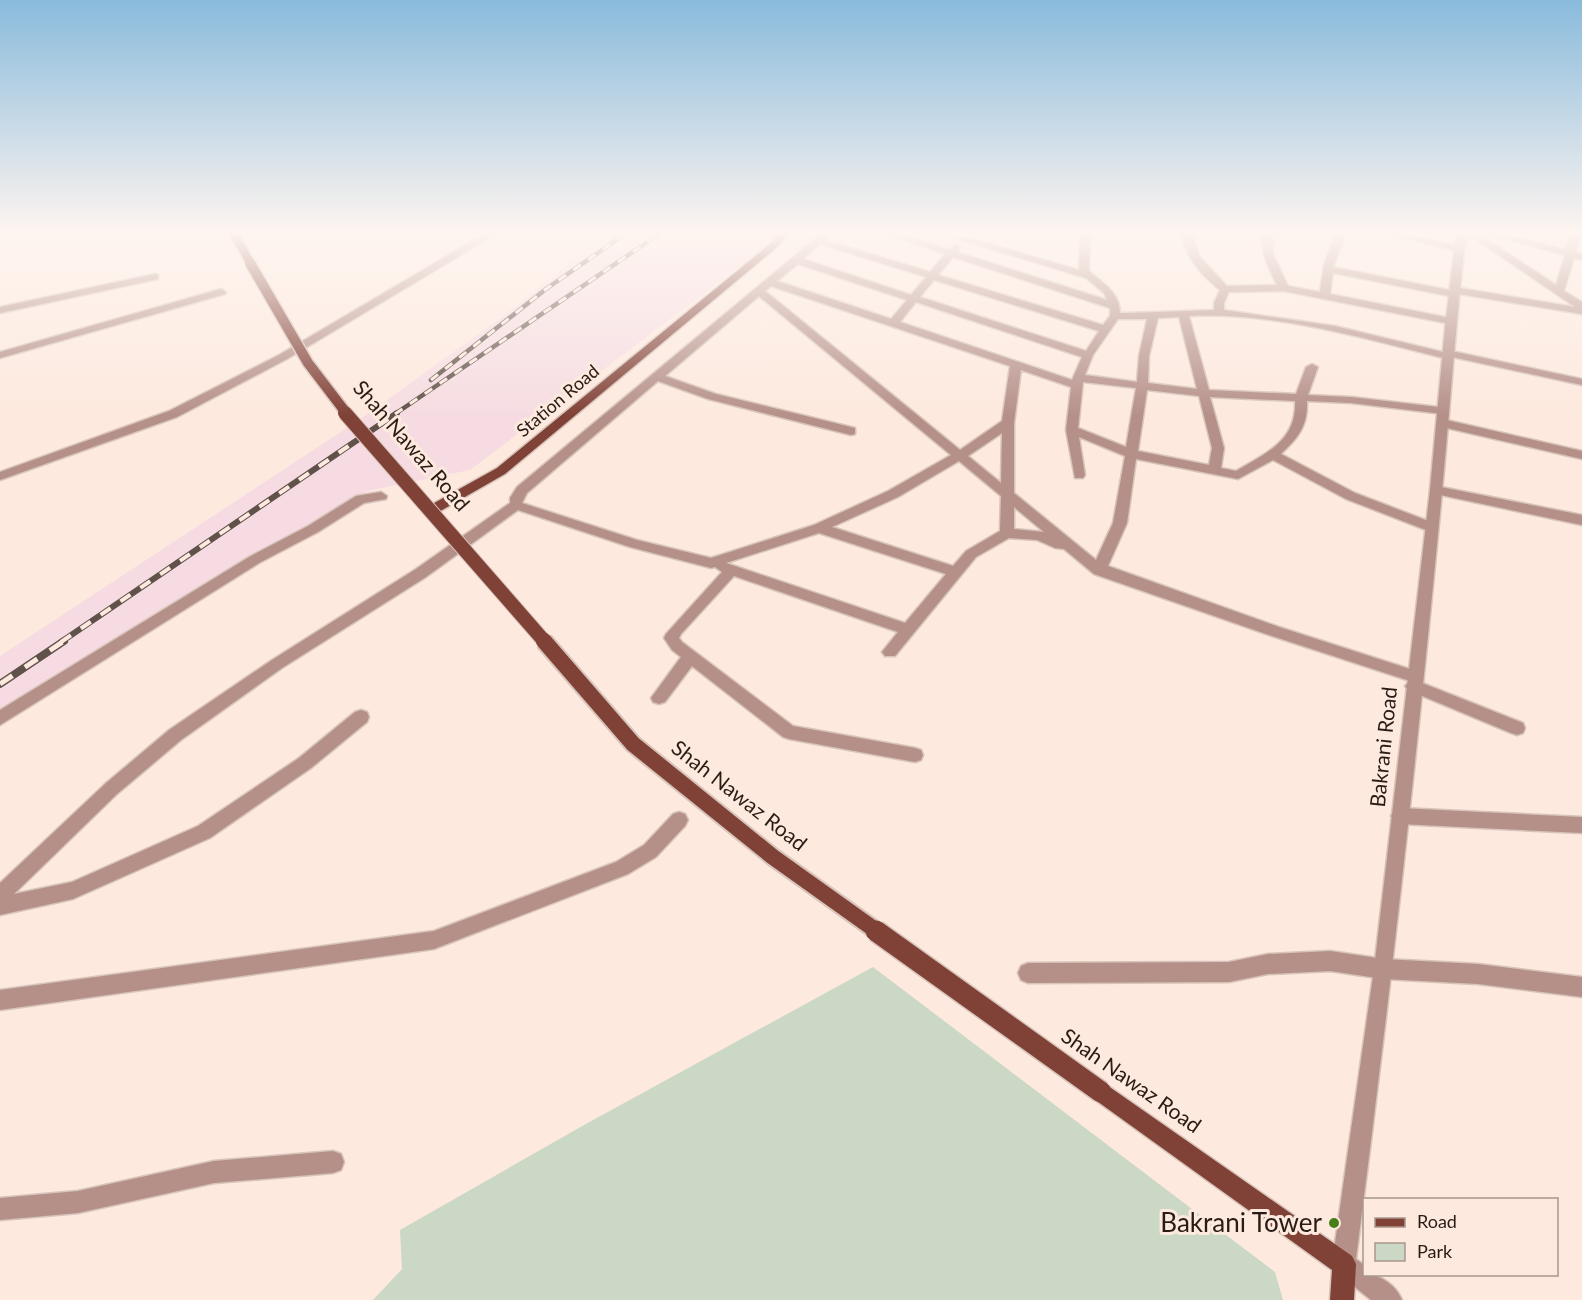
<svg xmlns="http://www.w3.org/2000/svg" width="1582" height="1300" font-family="Lato,sans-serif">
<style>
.industrial{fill:#f6dce2}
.green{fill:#ccd8c6}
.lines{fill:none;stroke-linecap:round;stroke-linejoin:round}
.minor-casing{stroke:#d7c4ba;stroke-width:3}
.tertiary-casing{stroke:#d7c4ba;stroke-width:3}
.primary-casing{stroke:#d7c4ba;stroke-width:3}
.minor{fill:#b59089;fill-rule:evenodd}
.tertiary{fill:#b59089;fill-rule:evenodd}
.primary{fill:#804137;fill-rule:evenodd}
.rail-far2-casing{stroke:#60524a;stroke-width:4.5}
.rail-far1-casing{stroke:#60524a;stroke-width:6}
.rail-casing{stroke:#60524a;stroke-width:8}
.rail-far2{stroke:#fde9de;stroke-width:3;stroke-dasharray:9;stroke-linecap:butt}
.rail-far1{stroke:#fde9de;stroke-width:4;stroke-dasharray:12;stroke-linecap:butt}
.rail{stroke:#fde9de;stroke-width:5;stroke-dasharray:15;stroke-linecap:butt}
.primary-bridge-far3-casing{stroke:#d7c4ba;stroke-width:13;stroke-linecap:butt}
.primary-bridge-far2-casing{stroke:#d7c4ba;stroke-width:16;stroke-linecap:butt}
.primary-bridge-far1-casing{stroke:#d7c4ba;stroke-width:20;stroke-linecap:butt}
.primary-bridge-casing{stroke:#d7c4ba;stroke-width:24;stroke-linecap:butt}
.primary-bridge-far3{stroke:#804137;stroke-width:10}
.primary-bridge-far2{stroke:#804137;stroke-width:14}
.primary-bridge-far1{stroke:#804137;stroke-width:16}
.primary-bridge{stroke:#804137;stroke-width:21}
.poi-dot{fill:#467f19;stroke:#fde9de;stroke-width:2}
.labels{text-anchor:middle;stroke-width:6;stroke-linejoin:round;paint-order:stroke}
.far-street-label{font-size:18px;fill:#281c15;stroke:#fde9de}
.street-label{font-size:21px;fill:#281c15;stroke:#fde9de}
.near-poi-label{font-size:26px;fill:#281c15;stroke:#fde9de;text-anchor:end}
</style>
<rect width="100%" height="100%" fill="#fde9de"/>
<!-- industrial -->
<polygon class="industrial" points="606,234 777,234 766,247 470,470 367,491 92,652 0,714 0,656 359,420 509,312"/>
<!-- green -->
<polygon class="green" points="873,967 1275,1272 1283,1300 373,1300 402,1269 400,1230 584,1125"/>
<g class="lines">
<!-- minor casing -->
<g class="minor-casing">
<g id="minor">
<polygon points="484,234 496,234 287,359 177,417 0,480 0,472 169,411 279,355"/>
<path d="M821,234H832L825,240L930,272L945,254L886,234H900L949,250L955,245L960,248L957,252L1107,300L1104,293L1086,278L958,239L966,237L1079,270L1080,234H1090L1089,271C1103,283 1120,293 1120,313H1128L1214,310V303L1220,290C1202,276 1185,257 1182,234H1192L1200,257L1227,286L1277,285C1269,269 1260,252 1263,234H1273V254L1288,286L1320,292L1324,264L1336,234H1346L1333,267L1449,290L1454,287L1575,307L1468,234H1479L1556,285L1565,255L1487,234H1503L1566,250L1571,234H1581L1575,252L1582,254V260L1574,258L1564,291L1582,302V314L1459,294L1454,297L1333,273L1330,294L1450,318L1455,321L1450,324L1284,291L1229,292L1224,303V310L1335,326L1443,352L1447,350L1582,379V385L1452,357L1447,359C1364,338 1275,312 1189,316L1209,390L1296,394L1306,367L1312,364L1318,367L1308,395L1351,397L1447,408L1449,410L1443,414L1351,403L1307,401C1308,426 1298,438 1281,454L1355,493L1436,524L1438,527L1436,530H1426L1346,499L1273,460L1238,479L1136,459L1127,523L1108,566L1279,627L1419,672L1422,676L1417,681L1523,723L1525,728L1523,733L1517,735L1511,733L1408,690L1405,686L1410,681L1269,635L1094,574L1064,549L1055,548L1037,540L1009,538L976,557L895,656H885L882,652L898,632L734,576L681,634L679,638L682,642L793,726L915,748L921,750L923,755L921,760L915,762L789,739L783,737L692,666L665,702L659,704L653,702L651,698L681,657L672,650L664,638L666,634L722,572L715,567L711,568L630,547L518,510L426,577L282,668L181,740L117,794L14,894L72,882L198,826L299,758L355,712L361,710L367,712L369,717L367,722L311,768L210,838L73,899L0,915V883L105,784L169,730L272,660L416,569L510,503V498L517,487ZM820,244L926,277L911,295L803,259ZM953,257L1110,308V316L1103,325L938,275ZM798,264L907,300L891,319L777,281ZM934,280L1099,331L1086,351L920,297ZM771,286L1010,366L1002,421L960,450L765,291ZM759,296L951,455L888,491L814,525L711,558L637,540L522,503L527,493L658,381L708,399L851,435L855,434V428L716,394L665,376ZM916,302L1082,357L1072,380L900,322ZM1179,317L1197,389L1148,383L1149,356L1158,318ZM1118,319H1147L1139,356L1137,382L1085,375L1093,355ZM1021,370L1071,387L1066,430L1075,478H1083L1085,475L1079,437L1125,456L1113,523L1096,560L1014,493V423ZM1083,382L1136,388L1126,447L1078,428ZM1147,390L1199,396L1212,448L1209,465L1138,451ZM1210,397L1295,401C1297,440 1267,453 1236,471L1221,468L1224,448ZM1002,433L1001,483L968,456ZM959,461L1001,496L1000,531L966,551L953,566L832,527L898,497ZM1014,507L1044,532L1014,529ZM819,533L946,574L905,623L726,563Z"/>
<polygon points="1387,234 1405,234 1464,248 1459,251"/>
<polygon points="155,274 158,275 158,279 0,313 0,307"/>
<polygon points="221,289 226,292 225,294 0,358 0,352"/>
<polygon points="1442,419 1582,451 1582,459 1438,426 1438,420"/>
<polygon points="1436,486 1582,515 1582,525 1431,493 1430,490 1431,487"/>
<polygon points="381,492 387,496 386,499 364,503 318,532 259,563 0,725 0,710 249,557 308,526 356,496"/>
<polygon points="1400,808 1582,817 1582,833 1400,824 1394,821 1391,816 1394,811"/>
<polygon points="679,812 685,814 688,820 685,826 656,857 628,874 434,949 0,1010 0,990 434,931 616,862 644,845 673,814"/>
<polygon points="1330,951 1384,959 1478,964 1582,977 1582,997 1478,984 1384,979 1330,971 1268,974 1229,982 1028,983 1021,980 1018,973 1021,966 1028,963 1229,962 1268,954"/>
<polygon points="333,1151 341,1154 344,1162 341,1170 333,1173 214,1183 78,1213 0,1220 0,1198 78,1191 214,1161"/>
</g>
</g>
<!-- tertiary casing -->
<g class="tertiary-casing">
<path id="tertiary" d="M1456,234H1466C1456,320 1450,406 1442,492C1418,748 1389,1004 1356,1259L1364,1265V1274C1380,1274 1396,1285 1402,1300H1371L1336,1272L1332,1264L1374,969L1430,490L1445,327Z"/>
</g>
<!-- primary casing -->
<g class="primary-casing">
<g id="primary">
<polygon points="229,234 239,234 255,263 253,265 247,265"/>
<polygon points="779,234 789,234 776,248 505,474 437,513 427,513 425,510 427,507 497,468 770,244"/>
<polygon points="1101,1081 1352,1256 1356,1264 1354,1300 1330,1300 1332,1270 1094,1099 1090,1092 1094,1085"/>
</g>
</g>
<!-- minor -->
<use href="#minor" class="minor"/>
<!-- tertiary -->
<use href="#tertiary" class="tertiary"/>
<!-- primary -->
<use href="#primary" class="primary"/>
<!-- rail-far2 casing -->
<g class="rail-far2-casing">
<g id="rail-far2">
<polyline points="431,380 546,289 625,234"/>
<polyline points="395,414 659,234"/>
</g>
</g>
<!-- rail-far1 casing -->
<g class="rail-far1-casing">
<polyline id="rail-far1" points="61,642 397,413"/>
</g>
<!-- rail casing -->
<g class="rail-casing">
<polyline id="rail" points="0,684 64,641"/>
</g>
<!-- rail-far2 -->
<use href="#rail-far2" class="rail-far2"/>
<!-- rail-far1 -->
<use href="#rail-far1" class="rail-far1"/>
<!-- rail -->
<use href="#rail" class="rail"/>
<!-- primary-bridge-far3 casing -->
<g class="primary-bridge-far3-casing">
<polyline id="primary-bridge-far3" points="250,263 308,363 347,414"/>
</g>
<!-- primary-bridge-far2 casing -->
<g class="primary-bridge-far2-casing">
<polyline id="primary-bridge-far2" points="345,413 545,642"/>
</g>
<!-- primary-bridge-far1 casing -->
<g class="primary-bridge-far1-casing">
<polyline id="primary-bridge-far1" points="544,641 633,744 773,857 878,932"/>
</g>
<!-- primary-bridge casing -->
<g class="primary-bridge-casing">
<polyline id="primary-bridge" points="876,931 1101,1092"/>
</g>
<!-- primary-bridge-far3 -->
<use href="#primary-bridge-far3" class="primary-bridge-far3"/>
<!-- primary-bridge-far2 -->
<use href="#primary-bridge-far2" class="primary-bridge-far2"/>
<!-- primary-bridge-far1 -->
<use href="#primary-bridge-far1" class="primary-bridge-far1"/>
<!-- primary-bridge -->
<use href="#primary-bridge" class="primary-bridge"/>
</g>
<!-- sky -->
<linearGradient id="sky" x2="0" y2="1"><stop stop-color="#89bbdc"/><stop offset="0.56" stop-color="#fef5f0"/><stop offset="1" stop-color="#fef5f0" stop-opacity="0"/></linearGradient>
<rect width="1582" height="416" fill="url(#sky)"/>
<!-- markers -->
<circle class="poi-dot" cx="1334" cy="1223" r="6"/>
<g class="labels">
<!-- far-street labels -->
<g class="far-street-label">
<text transform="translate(558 401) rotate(-40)" y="6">Station Road</text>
</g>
<!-- street labels -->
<g class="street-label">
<text transform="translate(411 446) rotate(49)" y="7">Shah Nawaz Road</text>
<text transform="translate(1384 747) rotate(-84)" y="7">Bakrani Road</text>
<text transform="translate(739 796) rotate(38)" y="7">Shah Nawaz Road</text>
<text transform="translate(1131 1081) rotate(35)" y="7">Shah Nawaz Road</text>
</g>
<!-- near-poi labels -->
<g class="near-poi-label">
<text x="1322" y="1232">Bakrani Tower</text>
</g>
</g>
<!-- legend -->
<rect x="1363" y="1198" width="195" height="78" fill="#fde9de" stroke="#a8978e" stroke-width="1.5"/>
<rect x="1375" y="1218" width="30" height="9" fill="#804137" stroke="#a8978e" stroke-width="1.5"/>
<text x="1417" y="1228" font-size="18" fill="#281c15">Road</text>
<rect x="1375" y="1243" width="30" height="18" fill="#ccd8c6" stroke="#a8978e" stroke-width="1.5"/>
<text x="1417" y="1258" font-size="18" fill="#281c15">Park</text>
</svg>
